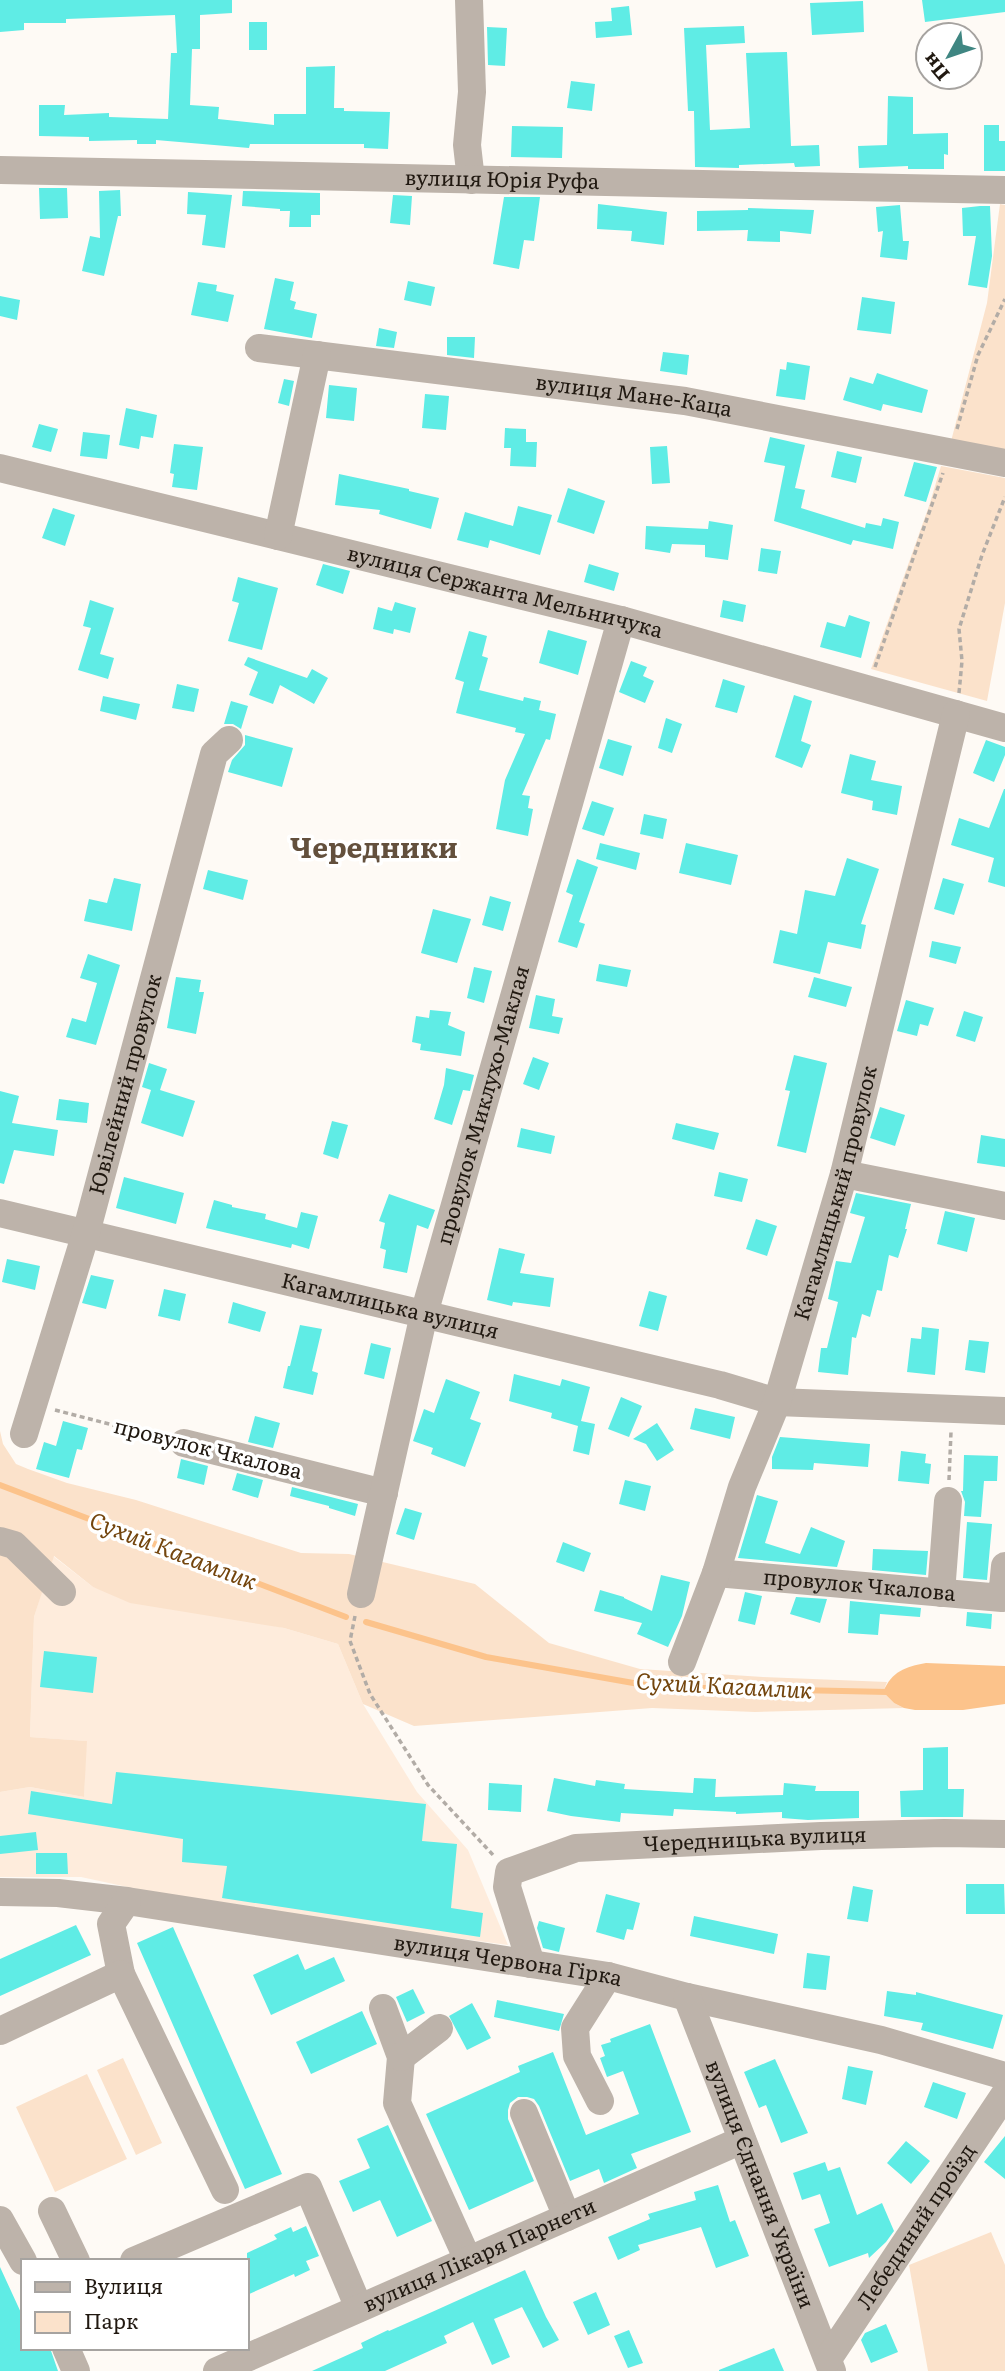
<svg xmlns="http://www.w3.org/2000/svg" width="1005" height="2371" font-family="Literata,serif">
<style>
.built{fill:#feecdc}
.green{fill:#fbe2cb}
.water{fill:#fcc38b}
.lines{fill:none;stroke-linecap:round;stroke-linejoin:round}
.stream{stroke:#fcc38b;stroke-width:6}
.building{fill:#5fece5}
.path{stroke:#b2aca6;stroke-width:3.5;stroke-dasharray:5 3.5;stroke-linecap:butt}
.minor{stroke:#bdb3aa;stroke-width:28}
.labels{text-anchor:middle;stroke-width:7;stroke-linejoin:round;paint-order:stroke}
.street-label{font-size:21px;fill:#211911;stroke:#fff}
.water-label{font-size:23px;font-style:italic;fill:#73450d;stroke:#fff}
.district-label{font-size:28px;font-weight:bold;fill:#63503d;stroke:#fff}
</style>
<rect width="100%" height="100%" fill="#fefaf5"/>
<!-- built -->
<path class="built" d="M53 1556 93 1587 284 1628 338 1644 363 1704 417 1792 468 1850 508 1945 211 1905 81 1877H0V1792L30 1787 84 1797 86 1741 30 1737 34 1617Z"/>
<!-- green -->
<path class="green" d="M1000 204 1005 205V458L949 449 987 303Z
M941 466 1005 478V603L987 701 871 669 929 506Z
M0 1431 3 1444 16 1464 28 1469 67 1483 136 1500 301 1553 349 1554 475 1584 549 1643 640 1669 763 1677 887 1682 883 1692 894 1703 904 1708 755 1712 652 1708 414 1726 363 1704 338 1644 284 1628 130 1603 93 1587 54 1556 34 1617 30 1737 87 1741 84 1797 30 1787 0 1792Z
M123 2058 162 2143 136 2155 97 2070Z
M87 2074 127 2159 55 2192 16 2107Z
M991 2232 1005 2265V2371H928L909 2265Z"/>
<!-- water -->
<path class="water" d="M926 1663 1005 1666V1704L963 1710H915L904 1708 894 1703 883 1692C892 1671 905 1667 926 1663Z"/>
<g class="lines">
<!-- stream -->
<path class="stream" d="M0 1485 346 1617
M366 1622 486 1657 656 1687 888 1692"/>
</g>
<!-- building -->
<path class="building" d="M0 0H232V13L200 15V49H192L190 105 219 107 218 119 274 125V114H306V67L335 66 334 108H344V111L390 112 388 149 364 148V144H250L249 148 156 140V144H137V140L89 141V137L39 136V105H65L64 115 109 113V117L168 119 171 53H177L175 15 66 19V23H24V30L0 32Z
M922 0H1005V12L925 22Z
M863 1 864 32 812 35 810 3Z
M629 6 632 35 596 38 595 22 612 21 611 8Z
M249 22H267V50H249Z
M744 26 745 43 706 45 710 130 750 128 746 53 787 52 791 146 819 145 820 166 795 167 794 163 739 165V168L695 167 694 111H688L684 28Z
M487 27 507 28 505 66 488 65Z
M571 81 595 84 592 111 567 108Z
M888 96 913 97V134L948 133V155L944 154V169H908V166L859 168 858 146 887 145Z
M984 125H999V141H1005V171H984Z
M512 126 563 127 562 158 511 157Z
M39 188H67L68 218 40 219Z
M120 190 121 216H118L104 276 82 271 90 236 100 238 99 191Z
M243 191 320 193V215H311V227H289L290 211H280V209L242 206Z
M188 192 232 195 225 248 202 245 206 215 187 214Z
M393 195 412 196 410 225 390 223Z
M504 197H540L534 241 524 240 519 269 493 264Z
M598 204 667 212 664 245 631 241 632 231 597 229Z
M900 205 903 241H909L907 260 880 257 883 231 878 232 876 207Z
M980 206H990L992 256 987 288 968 285 976 236H963L962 208Z
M748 208 814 210 811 234 780 231V242L747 241 748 230 697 231V211L748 210Z
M275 278 294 282 290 300 296 302 294 309 317 314 312 338 264 329Z
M408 281 435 287 431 306 404 300Z
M198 282 217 285 216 291 234 295 228 322 191 315Z
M0 296 20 300 17 320 0 316Z
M862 297 895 302 891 334 857 330Z
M379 328 397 332 394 348 376 346Z
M447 337H475L474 358 447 355Z
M663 352 689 355 687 375 660 371Z
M787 362 810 366 805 400 776 396 780 369 786 370Z
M877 373 928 390 922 413 883 404 881 411 843 400 850 377 873 384Z
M284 379 294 381 289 406 278 403Z
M329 385 357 388 354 421 326 418Z
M425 394 449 396 446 430 422 428Z
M126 408 157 415 153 438 141 436 139 449 119 445Z
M39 424 58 429 51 452 32 447Z
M505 428 526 429V442H537L536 467 510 466 511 448H504Z
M83 432 110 435 107 459 80 456Z
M770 437 805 445 795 488 805 490 801 508 865 528 866 523 881 526 883 518 899 522 893 549 853 540 851 545 774 521 785 466 764 462Z
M174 444 203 447 197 490 172 487 174 474 170 473Z
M667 446 670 483 652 484 650 447Z
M837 451 862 457 856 483 831 477Z
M914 462 937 467 926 502 904 496Z
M339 474 409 489V491L439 498 431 529 379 514 380 510 335 505Z
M568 488 605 501 594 534 557 522Z
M518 506 552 515 540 555 490 540 488 548 457 540 465 512 513 526Z
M53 508 75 515 65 546 42 538Z
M709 521 733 525 728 560 705 557V545L672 544 670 553 645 549 646 526 708 529Z
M761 548 781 551 777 574 758 571Z
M323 564 350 571 343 594 316 585Z
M589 564 619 573 614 591 584 582Z
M238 577 278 588 262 650 228 641 239 603 232 601Z
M90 600 114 608 100 654 114 658 108 679 78 670 91 628 83 626Z
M723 600 746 605 743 622 720 617Z
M395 602 416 608 410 633 394 629 393 634 373 629 378 607 392 611Z
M849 615 870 622 861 658 820 647 827 622 845 627Z
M548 630 587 641 578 675 539 663Z
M469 631 487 636 482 656 488 658 479 690 523 701 524 697 541 701 539 710 556 714 550 740 546 739 522 795 530 796 528 808 533 809 528 836 496 829 505 780 525 734 515 732 516 728 456 713 464 682 455 679Z
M248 657 307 678 312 669 328 678 314 704 280 685 273 704 249 695 258 672 244 665Z
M631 661 647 667 643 676 654 681 645 703 619 692Z
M723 679 745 686 737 713 715 707Z
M177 684 199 689 194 712 172 708Z
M794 695 812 701 801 741 811 745 802 768 775 757Z
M103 696 140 704 136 720 100 711Z
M231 701 248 706 241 729 233 724H224Z
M666 718 682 724 672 753 658 748Z
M245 735 293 748 282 787 228 772 232 760 245 745Z
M608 739 632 746 623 776 599 768Z
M986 740 1005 747V755L994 782 973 773Z
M850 754 876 761 871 780 902 786 897 815 872 810 873 801 841 793Z
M1004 789H1005V887L988 882 994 858 951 845 959 818 989 828Z
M592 801 614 808 604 836 582 829Z
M644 814 667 819 663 839 640 834Z
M600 843 640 853 636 870 596 859Z
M686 843 738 855 731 885 679 873Z
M847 858 879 869 861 924 866 925 861 949 828 942 820 974 773 963 780 930 797 934 805 890 835 896Z
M577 859 598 867 579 922 585 924 577 948 558 942 573 895 566 892Z
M208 870 248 880 243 900 203 889Z
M114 878 141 884 132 931 84 921 89 899 107 903Z
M943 878 964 884 954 915 934 909Z
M490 896 511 902 503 931 482 925Z
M433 909 471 919 457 963 421 953Z
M932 941 961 947 956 964 929 957Z
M88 954 120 965 96 1045 66 1037 72 1018 86 1022 97 983 80 978Z
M599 964 631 970 627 987 596 981Z
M474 967 492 971 484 1003 467 998Z
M176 977 201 980 199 992H204L196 1034 167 1028Z
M814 977 852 987 846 1007 808 997Z
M536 995 555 999 552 1016 563 1018 559 1034 529 1028Z
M906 1000 934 1008 928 1026 920 1024 917 1036 897 1031Z
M430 1010 451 1012 448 1025 465 1032 461 1056 420 1050 421 1044 412 1042 416 1016 429 1018Z
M964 1011 983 1017 975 1042 956 1036Z
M794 1055 827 1063 806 1153 777 1146 790 1091 785 1090Z
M533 1057 549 1063 539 1090 523 1084Z
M149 1063 167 1069 160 1090 195 1101 183 1137 141 1123 151 1090 142 1087Z
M446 1068 474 1075 470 1091 463 1090 452 1125 434 1119 444 1085Z
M0 1091 19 1096 12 1123 58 1130 54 1156 14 1150 4 1184 0 1183Z
M59 1099 89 1103 87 1123 56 1120Z
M880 1107 905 1115 895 1146 870 1138Z
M332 1121 348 1125 338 1159 323 1154Z
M676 1123 719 1133 714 1150 672 1139Z
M521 1128 555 1136 551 1154 517 1147Z
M981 1135 1005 1139V1167L977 1163Z
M719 1172 748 1179 742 1202 714 1196Z
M124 1177 184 1193 176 1224 116 1208Z
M856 1193 911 1204 905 1229H907L898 1258 889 1255 882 1291 877 1290 870 1317 862 1314 856 1338 852 1337 848 1375 818 1372 821 1348H827L838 1302 828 1299 836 1261 851 1263 865 1217 850 1213Z
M389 1194 435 1210 428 1229 417 1225 407 1273 383 1268 386 1250 380 1248 385 1223 379 1221Z
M214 1200 232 1205V1207L266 1214 265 1219 297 1228 301 1212 318 1216 309 1249 292 1244 291 1248 206 1228Z
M945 1211 975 1218 967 1252 937 1244Z
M756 1219 777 1226 767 1256 746 1249Z
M499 1248 525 1254 520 1273 554 1278 550 1307 513 1302 512 1306 487 1300Z
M7 1259 40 1266 35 1290 2 1282Z
M91 1275 114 1280 106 1309 82 1303Z
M164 1289 186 1294 180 1321 158 1316Z
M649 1291 667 1296 658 1331 639 1326Z
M233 1302 266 1312 260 1332 228 1323Z
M300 1325 322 1329 312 1371 318 1373 313 1395 283 1388 288 1366H290Z
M922 1327 939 1329 935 1375 907 1372 911 1338 921 1339Z
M969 1340 989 1342 985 1373 965 1370Z
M371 1343 391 1348 384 1379 364 1374Z
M514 1374 560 1386 562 1379 590 1387 581 1421 595 1424 589 1455 573 1451 578 1426 551 1418 552 1413 509 1401Z
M446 1379 480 1392 470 1419 481 1423 465 1467 431 1454 433 1448 413 1441 424 1409 434 1413Z
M621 1397 642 1406 629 1437 608 1429Z
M695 1408 735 1417 730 1439 690 1429Z
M255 1416 280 1423 273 1448 248 1442Z
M63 1421 88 1428 82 1450 77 1449 69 1478 36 1469 44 1442 56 1446Z
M657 1423 674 1450 657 1461 646 1444 633 1439Z
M780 1437 870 1444 868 1467 814 1463 813 1470 772 1469V1457Z
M901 1451 926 1454 925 1463 931 1464 929 1484 898 1481Z
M964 1455 998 1456 997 1481H984L981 1517 964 1516 965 1502 961 1491H963Z
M181 1459 208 1466 204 1485 177 1478Z
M237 1473 263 1480 258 1498 232 1490Z
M625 1480 651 1486 645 1511 619 1504Z
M292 1487 358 1504 355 1516 329 1508V1506L290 1496Z
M757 1495 778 1501 765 1543 800 1554 811 1527 845 1541 837 1567 738 1558Z
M405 1508 422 1513 414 1540 396 1534Z
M967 1522 992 1524 987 1580 963 1578Z
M563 1542 591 1553 584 1572 556 1562Z
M873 1549 928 1551 926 1575 872 1570Z
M661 1575 690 1582 682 1616 668 1647 637 1634 642 1623 594 1611 600 1590 624 1597V1598L652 1611Z
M745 1592 762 1596 755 1625 738 1621Z
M796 1597 827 1599 820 1623 790 1614Z
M850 1601 921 1608 920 1617 880 1614 878 1635 848 1633Z
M967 1612 992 1614 991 1629 966 1626Z
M44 1651 97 1657 93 1693 40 1687Z
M948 1747V1789H964L963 1817H901L900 1791 923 1790V1748Z
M116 1772 426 1804 422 1841 457 1844 451 1908 483 1913 480 1937 222 1898 227 1866 182 1862 183 1839 28 1814 31 1791 112 1804Z
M554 1778 595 1786 596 1780 625 1784 624 1789 693 1793 694 1778 716 1779 715 1797 783 1795 784 1783 816 1786 815 1791H859V1818L808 1820 782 1818V1812L736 1814V1812L674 1809 673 1816 621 1813 620 1822 571 1816 547 1811Z
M489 1783 522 1785 521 1812 488 1810Z
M36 1832 38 1850 0 1854V1836Z
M36 1853H67L68 1874H36Z
M966 1884H1004L1005 1914H966Z
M853 1886 873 1890 868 1922 847 1919Z
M606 1894 640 1903 633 1930 627 1929 624 1940 596 1932Z
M694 1916 778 1934 774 1954 690 1936Z
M539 1921 565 1928 559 1952 543 1948 537 1928Z
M76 1925 91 1955 0 1996V1959Z
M173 1927 282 2174 245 2189 137 1943Z
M807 1953 830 1956 826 1990 803 1988Z
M298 1954 305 1970 334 1957 345 1981 271 2015 253 1975Z
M413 1989 425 2013 407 2022 396 1997Z
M887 1991 916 1995V1992L1003 2015 993 2049 921 2030 923 2023 884 2016Z
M497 2000 564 2014 559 2031 494 2017Z
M472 2003 491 2038 467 2050 449 2016Z
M362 2011 377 2044 311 2074 296 2042Z
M650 2024 691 2132 631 2154 637 2168 604 2183 599 2169 570 2181 539 2106 534 2099 527 2097H518L510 2103 508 2110V2119L534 2181 469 2210 426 2114 520 2072 518 2066 553 2052 586 2135 639 2114 623 2071 607 2077 600 2058 605 2056 601 2045 611 2042 610 2039Z
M775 2059 808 2133 781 2143 766 2105 759 2108 744 2072Z
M848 2066 873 2071 866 2105 842 2099Z
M933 2082 966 2093 957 2119 924 2107Z
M388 2125 432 2221 397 2237 380 2200 353 2212 339 2181 370 2168 357 2139Z
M1005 2136V2179L984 2162Z
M906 2141 930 2161 911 2184 887 2163Z
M825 2162 828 2171 840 2167 857 2215 882 2203 894 2231 886 2242 869 2258 868 2253 829 2267 814 2229 830 2223 820 2194 802 2200 793 2173Z
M718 2185 730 2222 735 2220 749 2256 716 2268 701 2227 638 2245 640 2250 618 2260 608 2237 650 2219 648 2214 696 2200 694 2192Z
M306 2226 319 2256 306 2261 310 2270 295 2277 294 2274 247 2295V2253L277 2239 274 2235 291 2227 293 2232Z
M0 2267 23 2317V2348H50L58 2371H0Z
M525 2270 546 2317 559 2340 543 2348 522 2307 494 2319 510 2357 492 2365 473 2322 444 2336 447 2343 385 2371H312L363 2348 361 2343 388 2330 389 2331 432 2312Z
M596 2292 610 2325 588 2335 573 2302Z
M886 2324 898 2352 871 2363 861 2340 865 2333Z
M629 2330 643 2363 628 2368 614 2336Z
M774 2348 784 2371H719V2370Z"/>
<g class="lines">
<!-- path -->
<path class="path" d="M957 429 978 355 1005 299
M875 667 943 473
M959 693 962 661 959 629 982 555 1005 497
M55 1410 163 1438
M949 1480 951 1432
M355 1616 350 1641 370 1694 428 1785 494 1856"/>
<!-- minor -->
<g class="minor">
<path d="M469 0 472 92 467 145 471 180"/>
<path id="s1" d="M0 170 1005 190"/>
<path id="s2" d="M259 348 685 401 1005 463"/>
<path id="s3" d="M0 468 621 620 1005 728"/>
<path d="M278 536 317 355"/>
<path d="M844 1174 1005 1206"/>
<path id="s4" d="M0 1213 720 1385 777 1402 1005 1411"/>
<path id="s5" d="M24 1434 86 1233 214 754 229 740"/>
<path d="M184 1443 384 1493"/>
<path d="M0 1541 14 1545 62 1592"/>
<path id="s6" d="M716 1573 1002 1598 1005 1566"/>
<path d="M941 1593 948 1501"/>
<path id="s7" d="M361 1594 424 1314 621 620"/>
<path id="s8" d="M682 1662 716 1573 742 1487 777 1402 844 1174 956 714"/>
<path id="s9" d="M0 1892 58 1893 127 1901 608 1976 687 1997 881 2040 1005 2076"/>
<path id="s10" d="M531 1964 507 1887 509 1872 576 1848 821 1836 944 1833 1005 1834"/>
<path d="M121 1974 111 1924 127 1901"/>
<path id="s11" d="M687 1997 832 2371"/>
<path d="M383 2008 401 2057 397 2103 468 2260"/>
<path d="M0 2031 121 1974 225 2190"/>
<path d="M401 2057 439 2028"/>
<path d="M600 2101 577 2056 575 2028 608 1976"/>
<path d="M524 2113 567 2217"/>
<path d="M52 2211 76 2261"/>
<path d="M0 2220 23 2261"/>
<path d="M134 2261 308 2187 359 2308"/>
<path d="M66 2348 76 2371"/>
<path id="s12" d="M828 2359 1005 2094"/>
<path id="s13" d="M217 2371 742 2140"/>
</g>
</g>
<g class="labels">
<!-- street labels -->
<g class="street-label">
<text dy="7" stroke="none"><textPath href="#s1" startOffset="502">вулиця Юрія Руфа</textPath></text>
<text dy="7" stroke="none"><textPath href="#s2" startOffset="378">вулиця Мане-Каца</textPath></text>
<text dy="7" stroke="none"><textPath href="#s3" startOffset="520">вулиця Сержанта Мельничука</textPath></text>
<text dy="7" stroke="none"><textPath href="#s5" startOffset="364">Ювілейний провулок</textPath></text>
<text dy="7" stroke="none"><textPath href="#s7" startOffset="504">провулок Миклухо-Маклая</textPath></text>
<text dy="7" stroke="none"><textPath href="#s8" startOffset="494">Кагамлицький провулок</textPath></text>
<text dy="7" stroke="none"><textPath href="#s4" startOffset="401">Кагамлицька вулиця</textPath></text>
<text transform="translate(208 1449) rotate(14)" y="7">провулок Чкалова</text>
<text dy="7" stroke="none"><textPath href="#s6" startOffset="144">провулок Чкалова</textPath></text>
<text dy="7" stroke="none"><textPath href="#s10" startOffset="346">Чередницька вулиця</textPath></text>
<text dy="7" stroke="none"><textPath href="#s9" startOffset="513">вулиця Червона Гірка</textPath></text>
<text dy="7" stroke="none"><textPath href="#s11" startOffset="201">вулиця Єднання України</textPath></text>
<text dy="7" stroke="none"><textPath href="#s12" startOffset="159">Лебединий проїзд</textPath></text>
<text dy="7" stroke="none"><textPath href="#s13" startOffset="287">вулиця Лікаря Парнети</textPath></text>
</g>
<!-- water labels -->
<g class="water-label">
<text transform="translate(173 1551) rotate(21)" y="8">Сухий Кагамлик</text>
<text transform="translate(724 1686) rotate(3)" y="8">Сухий Кагамлик</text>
</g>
<!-- district labels -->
<g class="district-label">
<text x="374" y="858">Чередники</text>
</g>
</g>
<!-- legend -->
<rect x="21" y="2259" width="228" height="91" fill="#ffffff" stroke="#a6a3a0" stroke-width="2"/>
<rect x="35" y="2282" width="35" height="10" fill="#bdb3aa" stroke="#a6a3a0" stroke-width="2"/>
<text x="84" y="2294" font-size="21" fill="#211911">Вулиця</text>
<rect x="35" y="2312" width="35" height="21" fill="#fbe2cb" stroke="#a6a3a0" stroke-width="2"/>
<text x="84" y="2329" font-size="21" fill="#211911">Парк</text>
<!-- north arrow -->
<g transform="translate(949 56) rotate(230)"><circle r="33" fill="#ffffff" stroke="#a6a3a0" stroke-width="2"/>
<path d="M0-5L12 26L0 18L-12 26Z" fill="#3f8682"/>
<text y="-10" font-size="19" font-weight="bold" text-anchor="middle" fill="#211911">Пн</text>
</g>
</svg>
